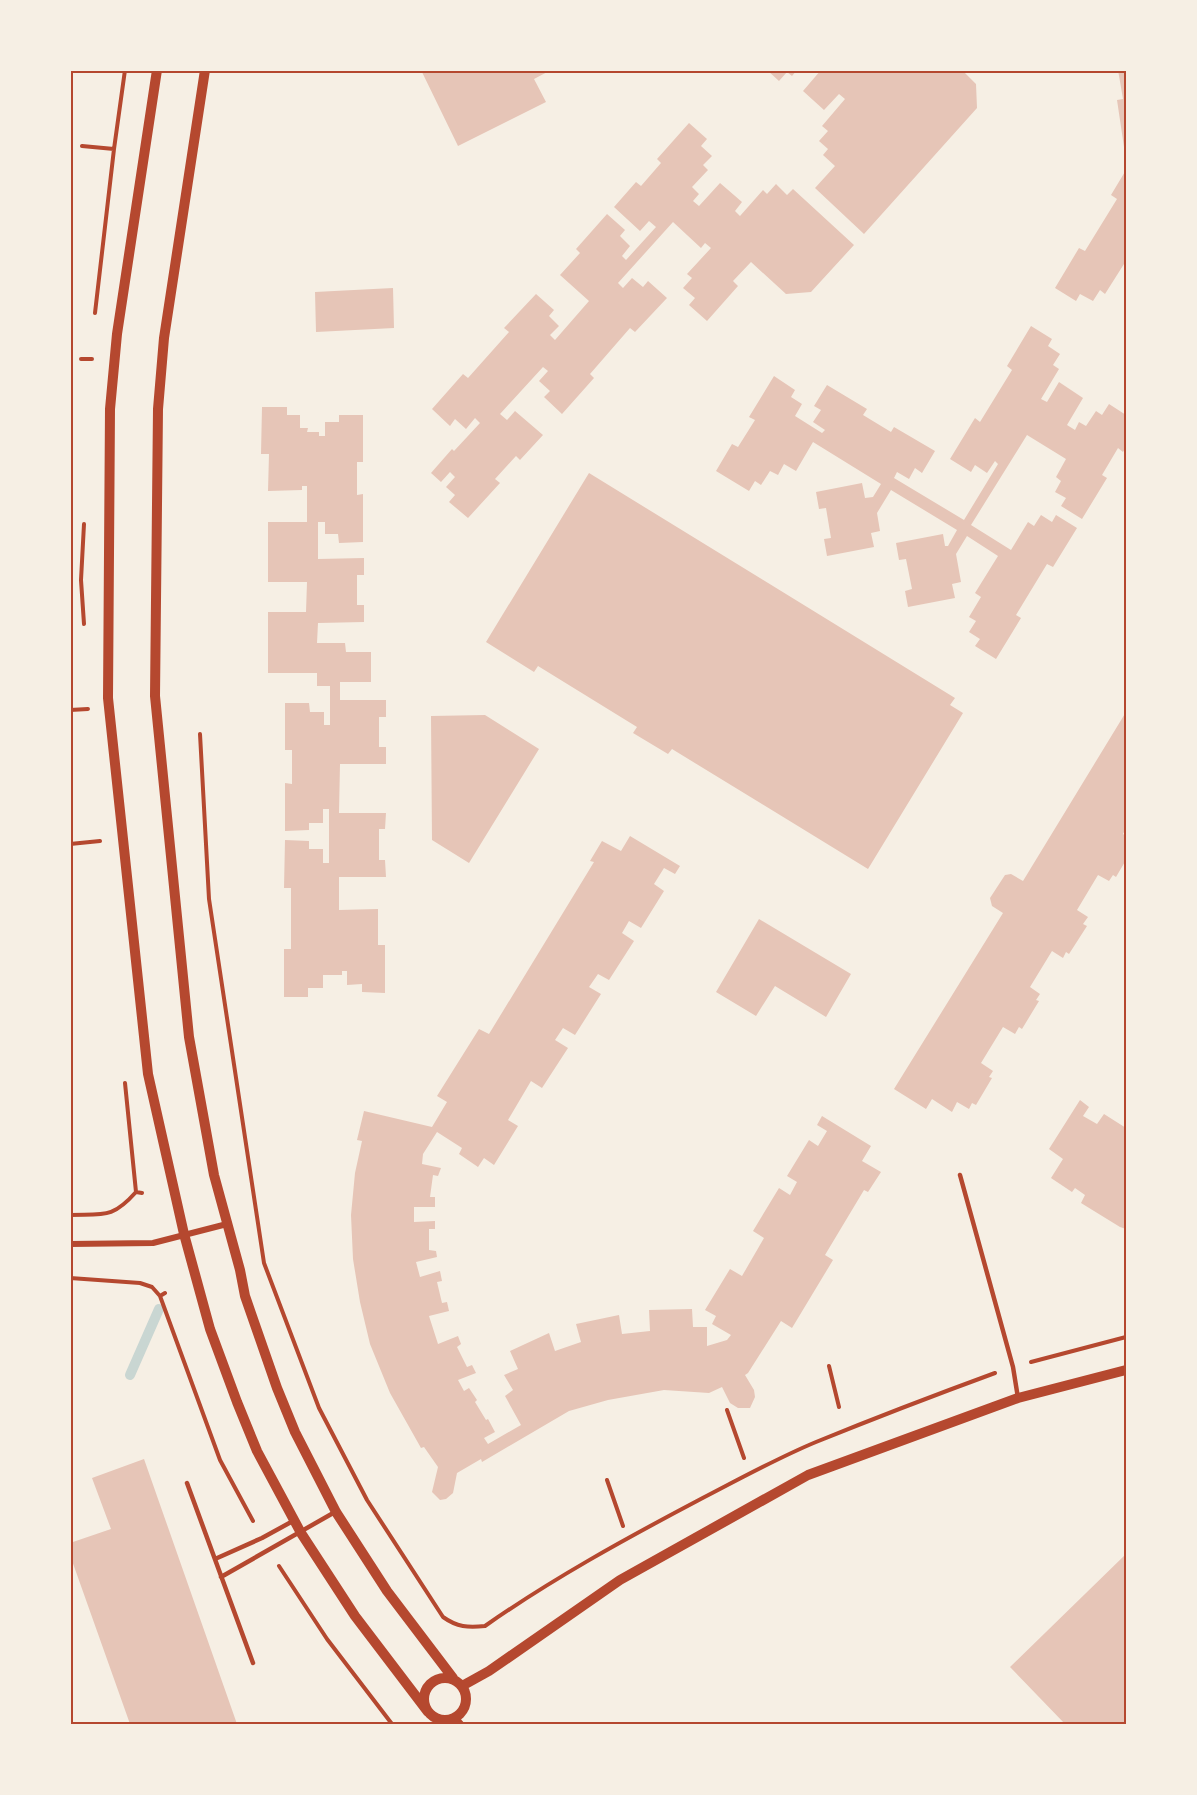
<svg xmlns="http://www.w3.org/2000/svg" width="1197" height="1795" font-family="Commissioner,sans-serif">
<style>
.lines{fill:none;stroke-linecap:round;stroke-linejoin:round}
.stream{stroke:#c9d6d2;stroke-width:10}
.building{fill:#e6c5b7}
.path{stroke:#b5482f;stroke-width:4}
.service{stroke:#b5482f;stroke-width:4.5}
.minor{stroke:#b5482f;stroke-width:6}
.tertiary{stroke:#b5482f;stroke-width:10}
.neatline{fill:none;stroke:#b5482f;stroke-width:2}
</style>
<rect width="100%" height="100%" fill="#f6efe4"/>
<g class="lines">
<!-- stream -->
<path class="stream" d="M130 1375 159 1309"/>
</g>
<!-- building -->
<path class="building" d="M421 70H551L534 79 546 102 458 146Z
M767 70H797L792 76 787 72 779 81Z
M821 70H962L976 84 977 108 864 234 815 188 835 166 823 155 828 149 819 141 828 131 822 126 845 99 839 94 824 110 803 91Z
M1118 70H1126V146L1124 147 1117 100 1123 99Z
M689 123 707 139 701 146 712 156 703 165 708 170 692 187 699 194 693 201 699 206 720 183 742 202 735 211 740 216 763 190 767 194 776 184 787 195 793 189 854 245 811 292 786 294 751 262 733 281 738 286 707 321 689 305 695 298 683 288 692 278 687 274 711 248 705 243 701 248 673 222 618 283 623 288 632 278 643 287 648 281 667 298 635 332 630 328 590 374 594 378 562 414 544 397 550 391 539 381 548 371 543 367 500 414 507 420 515 411 543 435 520 460 516 456 495 479 500 483 468 518 449 502 455 495 446 487 455 477 450 472 441 482 431 473 452 449 454 451 480 423 475 418 466 429 455 419 450 426 432 409 463 374 468 378 509 332 504 328 536 294 554 310 549 316 559 326 550 335 555 340 589 301 560 275 580 253 576 249 607 214 625 230 620 236 630 246 622 256 626 260 656 227 649 221 640 231 614 207 636 182 641 186 661 163 657 159Z
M1126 170V266L1124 264 1105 294 1100 290 1093 301 1080 294 1076 301 1055 288 1079 248 1085 251 1117 199 1111 195Z
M393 288 394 328 316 332 315 292Z
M1031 326 1052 339 1048 346 1060 354 1053 365 1059 369 1041 399 1047 402 1059 382 1083 398 1067 425 1075 430 1079 422 1086 426 1096 411 1102 415 1109 404 1126 415V447L1123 452 1118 448 1102 475 1107 478 1082 519 1061 506 1066 498 1055 492 1061 481 1056 477 1066 459 1027 435 971 525 1011 550 1028 522 1034 526 1041 515 1052 522 1056 515 1077 528 1053 567 1047 564 1016 615 1021 618 996 659 975 646 980 639 969 632 976 621 969 617 981 597 975 593 998 556 967 536 956 554 961 582 952 584 955 598 908 607 905 591 912 589 906 559 899 560 896 543 943 534 945 546H948L957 530 891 490 877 513 880 531 871 533 874 547 827 556 824 539 831 538 826 508 819 509 816 492 862 483 865 498 873 497 881 484 813 442 796 471 784 464 778 475 770 471 761 485 755 481 749 491 716 471 732 444 738 447 755 420 749 417 774 376 795 390 791 397 802 404 795 416 822 433 825 430 813 422 821 410 814 406 827 385 867 409 863 415 891 432 894 427 935 451 922 473 915 468 909 479 897 472 894 478 964 520 998 464 995 461 987 473 975 465 971 472 950 459 975 418 980 422 1012 370 1007 366Z
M262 407H287V415H300V428H308L307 432H319V436H325V422H339V415H363V462H357V495L363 494V542L339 543 338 534H325V522H318V559L364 558V575H357V605H364V622L318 623 317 643H345L346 652H371V682H340V700H386V717H379V747H386V764H340L339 813H386L385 829H379V860H385L386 877H339V910L378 909V945H385V993L362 992V984L347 985V971H342V975H323V988H308V997H284V949H291V888H284L285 840 309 841V849H323V863H329V809H323V823H309V830L285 831V783L292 784V750H285V703H309L310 712H324V725H330V686H317V673H268V612H306L307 582H268V522H307V486H302V490L268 491 269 454H261Z
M589 473 955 698 950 705 963 713 868 869 672 749 668 754 633 733 637 727 538 666 534 672 486 642Z
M1126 712V828L1123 834 1126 836V860L1116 877 1113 875 1109 881 1098 875 1077 910 1088 917 1083 924 1087 926 1069 954 1066 952 1063 958 1052 951 1030 987 1040 994 1036 1000 1039 1001 1022 1029 1019 1027 1015 1034 1003 1027 981 1063 993 1071 989 1077 992 1078 976 1105 972 1103 969 1109 957 1102 952 1112 932 1099 926 1109 894 1089 1003 913 992 906 990 898 1005 875 1011 874 1023 881Z
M485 715 539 749 469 863 432 840 431 716Z
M630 836 680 866 675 874 664 868 654 884 664 891 641 928 629 921 622 933 634 941 609 980 598 974 589 987 601 994 575 1035 563 1028 555 1040 568 1048 542 1088 531 1081 508 1120 518 1126 494 1165 484 1158 478 1167 459 1154 462 1148 437 1132 423 1154 422 1164 441 1168 438 1176 433 1175 430 1197H435V1207H414V1222L435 1221V1229H429V1250L436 1251 437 1257 416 1262 420 1277 440 1271 442 1281 437 1282 442 1303 447 1302 449 1311 429 1316 438 1344 458 1336 461 1344 457 1347 467 1367 472 1365 476 1373 458 1380 464 1391 469 1388 477 1400 475 1402 486 1420 488 1419 495 1432 484 1438 488 1444 521 1425 505 1396 513 1390 504 1375 518 1369 510 1351 549 1333 555 1351 581 1342 576 1324 619 1315 622 1334 650 1331 649 1310 692 1309 693 1327H707V1346L727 1340 731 1335 712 1324 716 1316 705 1310 730 1269 742 1276 764 1238 753 1231 779 1188 790 1195 797 1182 787 1176 809 1140 818 1146 827 1131 817 1125 822 1116 871 1146 862 1161 881 1172 868 1192 864 1190 825 1255 833 1260 792 1328 781 1321 748 1373 745 1375 754 1390 755 1397 750 1408H738L730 1403 722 1387 709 1393 664 1390 608 1400 569 1411 482 1462 481 1459 457 1473 453 1493 446 1499 440 1500 432 1492 438 1467 424 1447 421 1448 390 1393 370 1344 360 1302 353 1259 351 1215 355 1173 362 1141 357 1140 364 1111 432 1127 447 1102 437 1096 479 1029 489 1034 594 862 590 861 602 841 621 851Z
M759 919 851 974 826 1017 775 986 756 1016 716 992Z
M1080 1100 1089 1107 1083 1116 1097 1124 1104 1114 1126 1128V1229L1120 1227 1081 1203 1085 1195 1075 1188 1072 1192 1051 1178 1063 1159 1049 1149Z
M144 1459 237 1724H130L70 1555V1543L111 1529 92 1478Z
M1126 1554V1724H1065L1010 1667Z"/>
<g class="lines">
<!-- path -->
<path class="path" d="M82 146 114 149
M95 313 114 149 125 70
M81 359H92
M84 624 81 580 84 524
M70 710 88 709
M200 734 209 899 264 1263 319 1408 367 1500 443 1617C457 1627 468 1628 485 1626 552 1579 625 1539 697 1501 736 1481 775 1459 816 1442 875 1418 935 1395 995 1373
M70 844 100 841
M125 1083 136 1192 142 1193
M70 1215C104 1214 112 1219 136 1192
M70 1278 140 1283 152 1287 160 1296
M165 1293 160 1296 220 1460 253 1521
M1031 1362 1126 1337
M829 1366 839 1407
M727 1410 744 1458
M607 1480 623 1526
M279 1566 327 1639 392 1724"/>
<!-- service -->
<path class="service" d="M960 1175 1013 1367 1018 1398
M187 1483 253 1663
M215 1559 262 1538 293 1521
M221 1577 335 1512
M456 1717 462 1724"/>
<!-- minor -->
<path class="minor" d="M70 1244 153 1243 227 1224"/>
<!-- tertiary -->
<path class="tertiary" d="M157 70 117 334 110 409 108 698 148 1074 184 1234 210 1329 237 1402 257 1451 301 1533 355 1616 428 1712
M205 70 164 338 158 409 155 696 189 1037 214 1175 240 1270 245 1296 277 1388 295 1432 336 1512 387 1591 453 1678
M424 1699a21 21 0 1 1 42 0a21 21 0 1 1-42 0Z
M462 1686 489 1671 620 1580 808 1475 1018 1398 1126 1370"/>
</g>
<!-- border -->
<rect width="1197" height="1795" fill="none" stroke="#f6efe4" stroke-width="144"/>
<rect x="72" y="72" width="1053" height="1651" class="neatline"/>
</svg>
